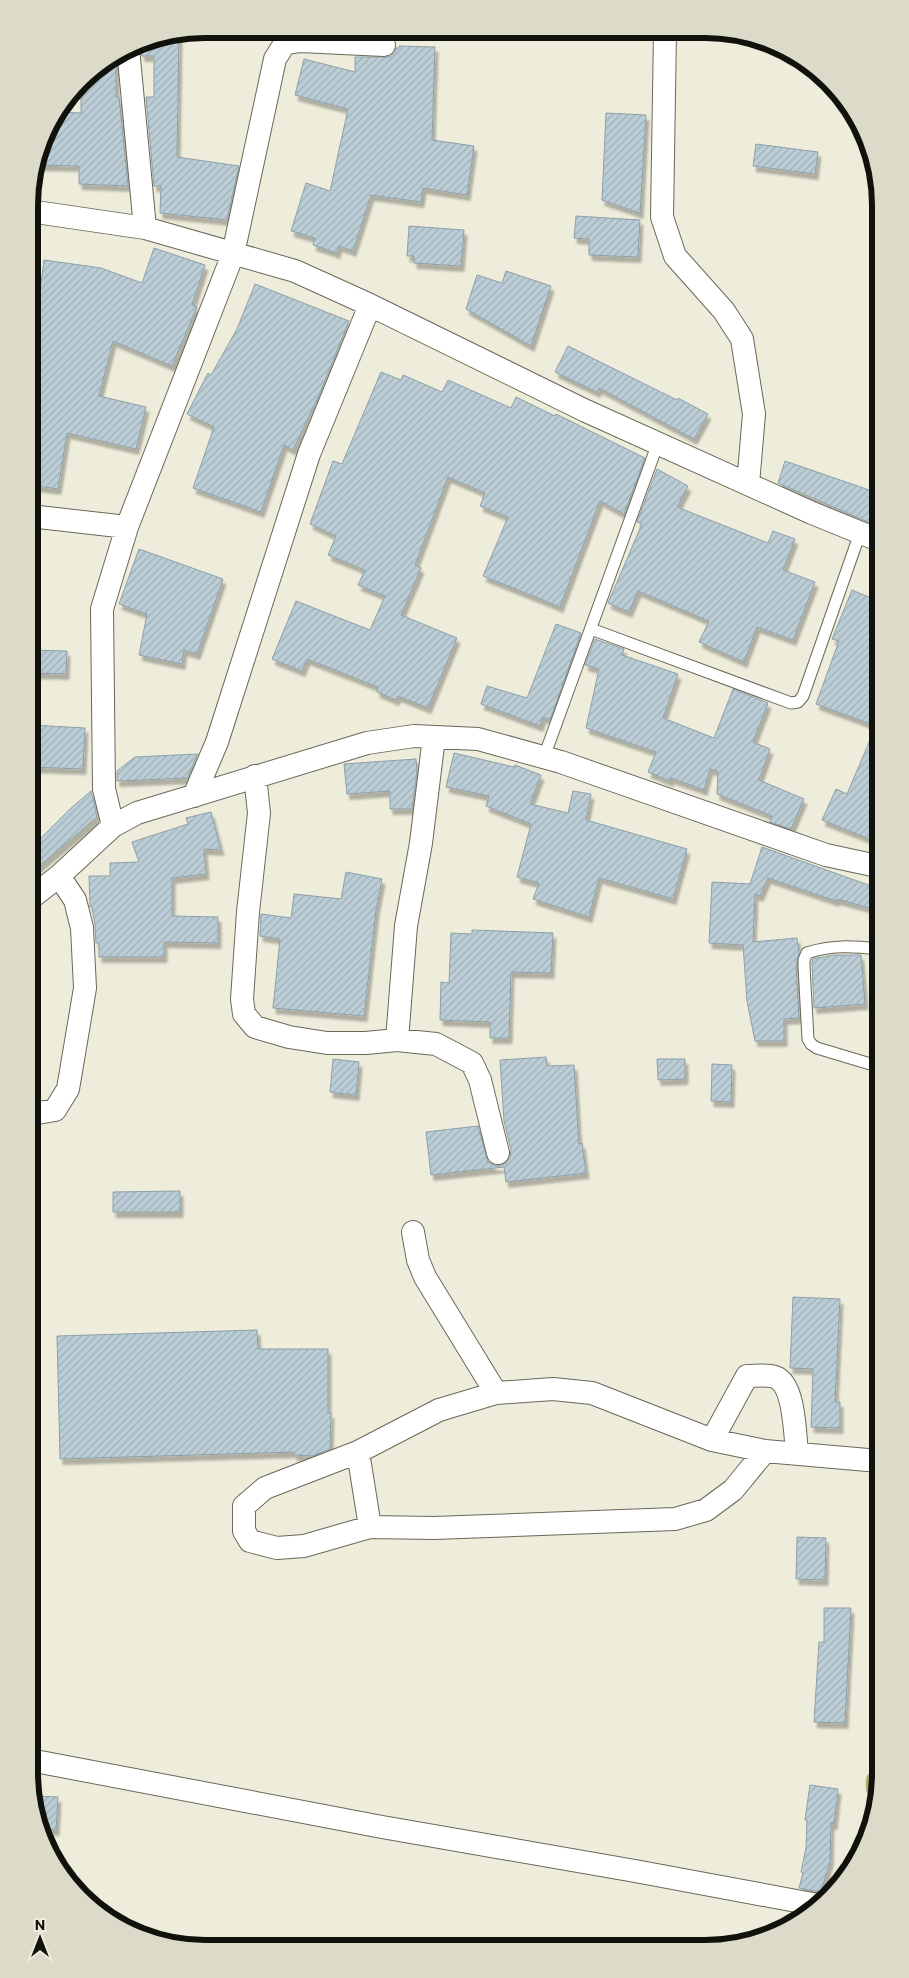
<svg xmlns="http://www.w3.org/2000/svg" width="909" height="1978" font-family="Commissioner,sans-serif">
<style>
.building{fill:url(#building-hatch);stroke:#8e9fa8;filter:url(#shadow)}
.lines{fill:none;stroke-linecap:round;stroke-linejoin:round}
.service-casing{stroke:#696859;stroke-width:13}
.minor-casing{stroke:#696859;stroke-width:24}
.trunk-casing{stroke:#d4d4d3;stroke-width:29}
.service{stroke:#fff;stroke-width:11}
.minor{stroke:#fff;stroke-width:22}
.trunk{stroke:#b2ac5e;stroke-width:28}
.rim{fill:none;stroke:#12120c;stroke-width:6}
</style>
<defs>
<pattern id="building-hatch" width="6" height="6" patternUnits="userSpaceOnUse" patternTransform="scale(1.25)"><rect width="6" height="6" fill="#bbcdd6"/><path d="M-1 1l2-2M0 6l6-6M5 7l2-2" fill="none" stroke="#a0afb6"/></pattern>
<filter id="shadow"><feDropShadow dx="3" dy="5.5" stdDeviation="1" flood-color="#0004"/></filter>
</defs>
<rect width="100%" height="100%" fill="#eeeddb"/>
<!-- building -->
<path class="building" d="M179 34 177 157 239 166 227 220 160 213 161 186H154L146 97H154V56H142L139 42Z
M399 46 435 47 432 140 474 146 467 195 423 188 421 202 371 195 353 251 339 246 337 253 313 245 315 238 291 231 306 183 330 191 348 109 295 95 304 59 355 72V57H390L395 52 396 48H399Z
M116 56V97H119L128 186 79 184V166L37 165 47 127 58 112 81 113V82L88 73Z
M606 113 646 115 640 213 602 200Z
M756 144 818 152 815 174 753 166Z
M576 216 640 220 638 257 589 255V239L574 238Z
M409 226 464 230 461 266 414 263V256H407Z
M154 248 205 265 192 305 197 307 172 366 113 341 99 396 146 407 136 449 67 433 58 489 30 485V321L36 322 44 260 101 268 142 283Z
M506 271 551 286 531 346 466 309 477 275 502 283Z
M255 284 349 321 320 393 293 450 284 445 261 512 193 488 214 427 187 414 208 373 211 375 237 329Z
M568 346 677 400 678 398 708 414 694 439 599 388 597 392 555 372Z
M381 372 401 380 403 375 442 392 448 380 511 408 516 397 555 416 556 414 645 458 624 514 600 501 560 607 483 576 508 517 480 506 485 493 448 477 415 565 421 568 401 615 457 638 428 708 398 696 396 700 377 692 378 687 307 659 302 671 272 659 296 601 370 630 385 596 358 585 365 570 328 555 336 536 310 524 333 461 342 464Z
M785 461 875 492V525L778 483Z
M657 469 688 486 677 507 768 543 773 531 795 539 783 570 815 582 793 640 757 627 744 662 699 642 709 621 638 591 629 612 608 603 642 524 637 522Z
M139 549 223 579 197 654 184 650 182 664 139 655 147 614 119 604Z
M852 590 876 600 877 842 822 820 836 789 847 794 876 726 816 704 839 641 832 639Z
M556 624 581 633 550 720 543 717 540 726 481 704 487 686 527 698Z
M595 639 624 649 622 655 678 674 663 718 714 738 733 689 768 703 753 742 770 749 759 780 804 799 791 829 770 822 772 816 717 794 718 771 710 769 704 790 671 778 670 781 648 772 656 752 586 728 599 669 585 665Z
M31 650 67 651 66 674 31 673Z
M31 725 85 728 83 769 31 767Z
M454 753 514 767 515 765 541 775 530 804 568 813 573 791 591 794 586 820 687 849 673 899 599 878 589 917 533 899 539 883 517 877 531 824 486 806 489 796 446 787Z
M198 754 187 778 117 781V771L135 757Z
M416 759 417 772 412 809H390V791L347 794 344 764Z
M91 791 97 817 32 872 31 848 70 809Z
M211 812 221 850 204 849 206 874 172 878V916L218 917V943L164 942V957H99V943H96L95 925 92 907H90L89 876H110V863L139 862 132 842 188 824 186 818Z
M762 847 877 888V910L837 899 836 901 768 878 760 896 755 894 753 942 797 938 799 953 796 966 799 1018 784 1019V1041H755L747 1001 743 945 709 943 712 882 750 884Z
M346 872 382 879 376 910 364 1016 273 1008 280 939 260 936 261 914 291 918 294 894 341 899Z
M472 930 553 933 551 973 511 972 509 1038H490V1022L440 1020 441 982 449 983 451 933 472 934Z
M834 955H861L865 1004 814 1008 812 962 813 959 817 958Z
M546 1057 547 1066 574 1065 579 1144 582 1143 586 1173 506 1182 504 1167 431 1175 426 1132 478 1126 488 1162 494 1165 501 1166 507 1162 510 1157 511 1150 504 1121 500 1060Z
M333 1059 359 1062 356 1095 330 1092Z
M657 1059H685V1079L658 1080Z
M712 1064 732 1065 731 1102 711 1101Z
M180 1191V1212H113V1192Z
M793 1297 840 1299 835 1402H840V1428L811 1427 813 1369 790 1368Z
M257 1330 258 1349H328V1413H331L330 1449 312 1456 294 1455V1452L60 1459 57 1336Z
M797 1537 826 1538 825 1580 796 1579Z
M824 1608H851L845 1723 814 1722 819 1642H824Z
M810 1785 838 1789 834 1824 831 1823 830 1861 821 1892 799 1888 803 1873 801 1872 806 1848 807 1820H805Z
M35 1796 58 1797 56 1830 39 1829 35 1819Z"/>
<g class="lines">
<!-- service casing -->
<g class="service-casing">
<path id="service" d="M591 629 791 703 798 702 803 696 860 533
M544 757 658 443
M877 949C853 946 830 945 807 953L804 960V966L808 1039 811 1044 817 1048 877 1066"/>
</g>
<!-- minor casing -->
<g class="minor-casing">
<path id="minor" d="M665 32 662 217 675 256 724 311 742 339 754 414 748 484
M128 48 145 228
M29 211 145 228 295 271 370 305 586 411 812 513 876 539
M30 516 127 527
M255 776 259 813 248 912 242 999 244 1014 255 1027 289 1037 327 1043H366L397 1040 436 1044 472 1063 480 1080 498 1153
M194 796 217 742 309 454 370 305
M113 826 104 789 102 609 127 527 233 254 275 59 285 43 300 41 384 45
M32 897 59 876 113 826 137 813 367 743 414 736 478 739 561 762 826 855 877 866
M397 1040 406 926 421 843 434 737
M32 1114 55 1110 68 1089 85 988 82 928 75 900 59 876
M413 1232 418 1260 425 1277 496 1393
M712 1440 747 1376C755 1376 767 1374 775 1377 795 1384 795 1435 797 1454
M765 1451 733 1490 706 1510 675 1519 434 1528 370 1527 304 1546 277 1548 250 1541 244 1531V1506L265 1488 358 1452 439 1410 496 1393 553 1389 592 1393 712 1440 765 1451 879 1461
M358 1452 370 1527
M35 1761 382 1827 635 1871 818 1905"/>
</g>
<!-- trunk casing -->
<g class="trunk-casing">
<path id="trunk" d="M880 1787V1782"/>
</g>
<!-- service -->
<use href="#service" class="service"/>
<!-- minor -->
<use href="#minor" class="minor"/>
<!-- trunk -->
<use href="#trunk" class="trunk"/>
</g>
<!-- crop -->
<path d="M0 0H909V1978H0ZM205 38H705A167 167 0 0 1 872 205V1773A167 167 0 0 1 705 1940H205A167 167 0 0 1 38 1773V205A167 167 0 0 1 205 38Z" fill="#dcdbca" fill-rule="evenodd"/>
<path class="rim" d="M205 38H705A167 167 0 0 1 872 205V1773A167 167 0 0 1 705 1940H205A167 167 0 0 1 38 1773V205A167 167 0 0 1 205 38Z"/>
<!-- north arrow -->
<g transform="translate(40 1938)" stroke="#eeeddb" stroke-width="4" paint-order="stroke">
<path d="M0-4L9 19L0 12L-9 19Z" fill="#12120c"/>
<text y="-8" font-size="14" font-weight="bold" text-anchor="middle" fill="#12120c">N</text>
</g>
</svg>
